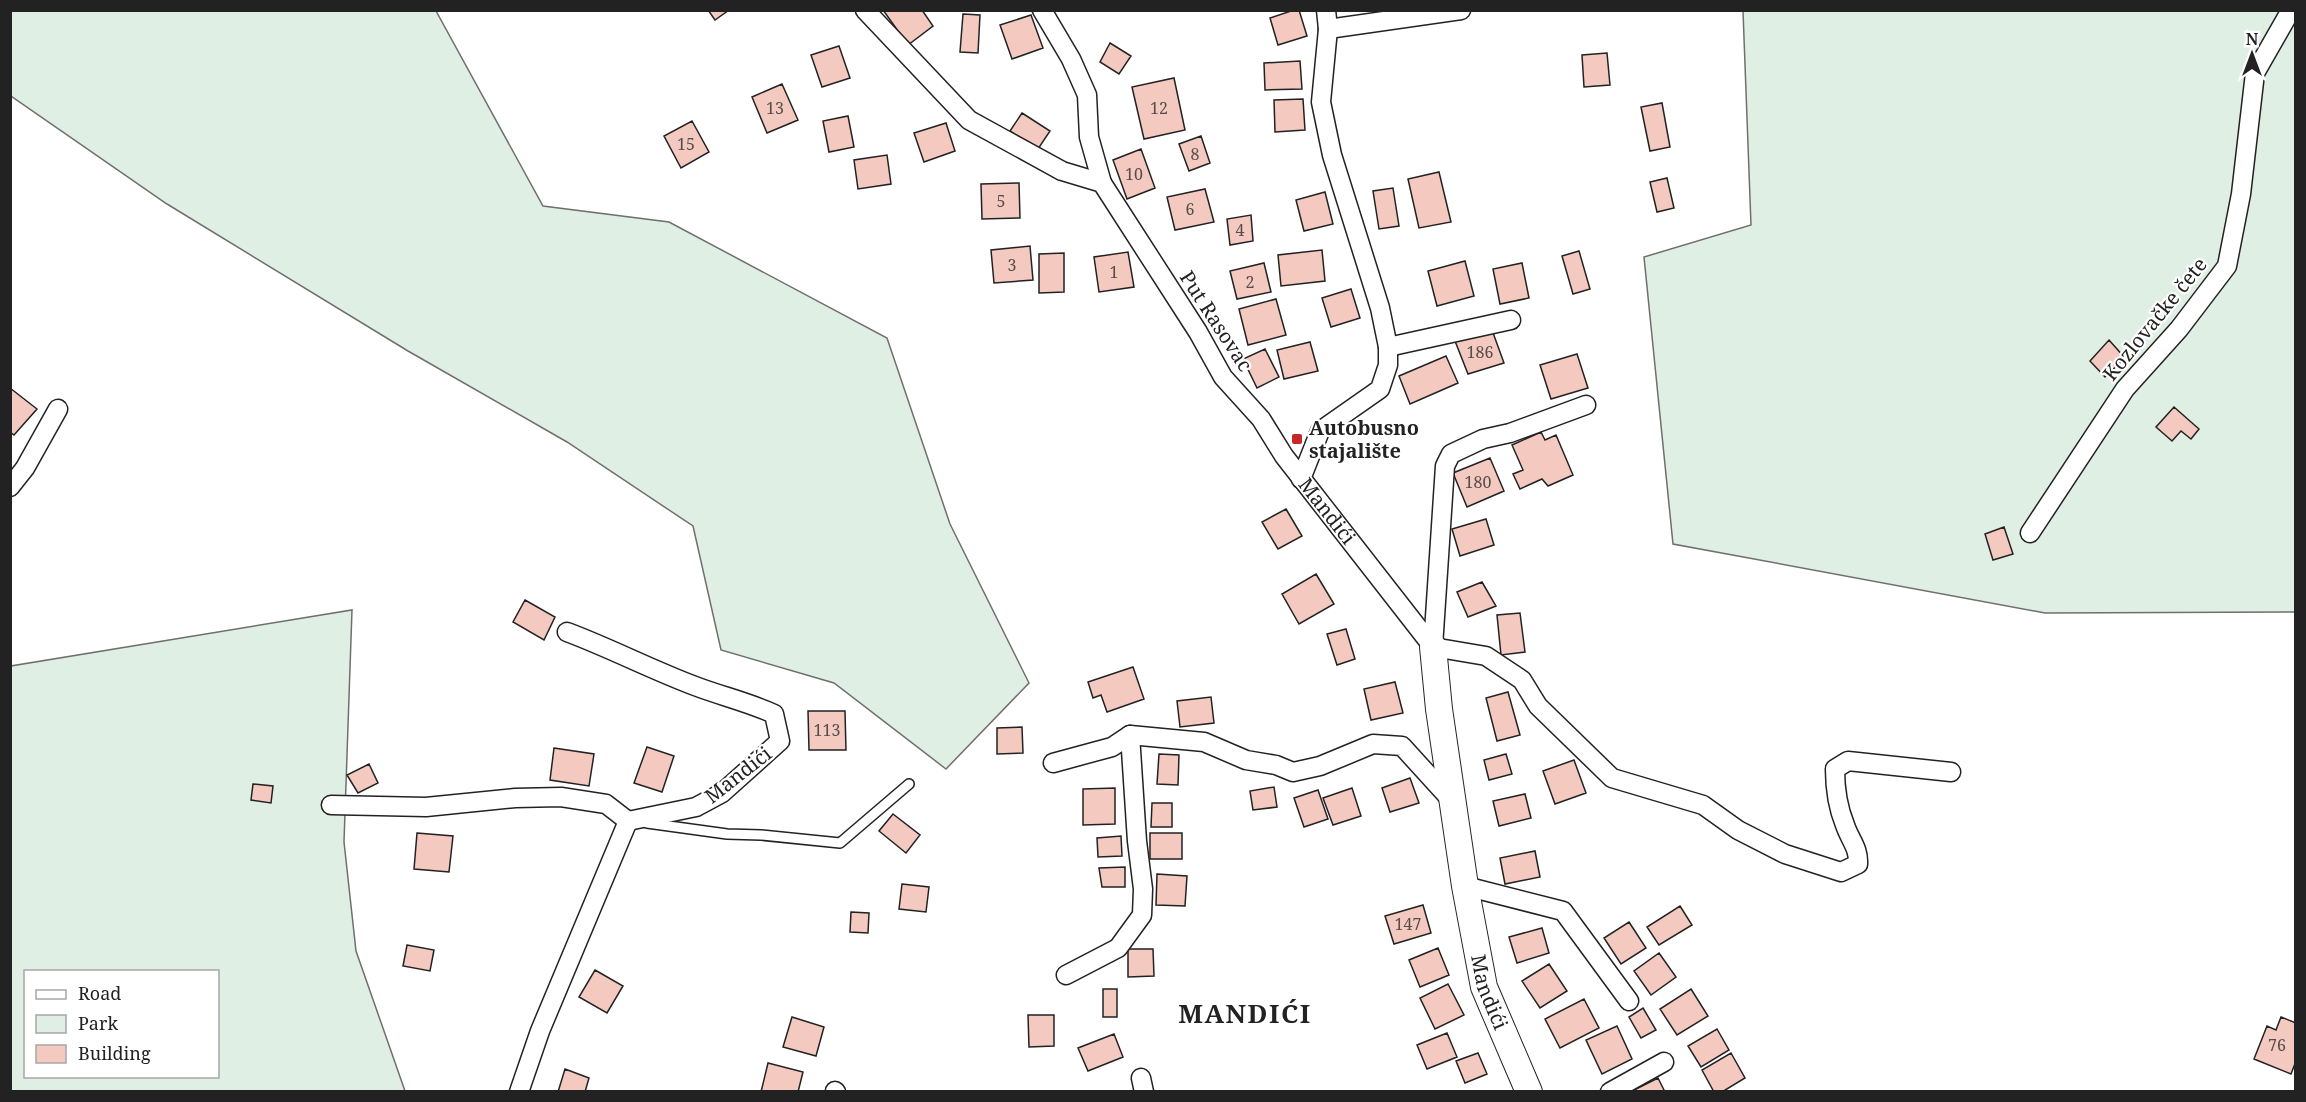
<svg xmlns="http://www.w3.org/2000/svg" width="2306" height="1102" font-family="'Noto Serif',serif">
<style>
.green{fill:#e0efe3;stroke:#6f6f6f;stroke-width:1.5;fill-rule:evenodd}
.building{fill:#f3c9c0;stroke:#222;stroke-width:1.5}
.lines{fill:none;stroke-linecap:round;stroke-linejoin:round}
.lane-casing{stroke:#222;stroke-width:12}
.street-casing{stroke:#222;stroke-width:21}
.secondary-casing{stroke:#222;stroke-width:28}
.lane{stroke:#fff;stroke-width:9}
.street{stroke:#fff;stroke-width:18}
.secondary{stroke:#fff;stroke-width:26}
.poi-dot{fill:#c62828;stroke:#fff;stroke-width:2}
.labels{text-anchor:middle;stroke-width:4.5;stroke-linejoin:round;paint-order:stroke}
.number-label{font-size:16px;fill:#564c4a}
.street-label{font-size:20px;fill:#222;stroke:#fff}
.poi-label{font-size:20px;font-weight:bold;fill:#222;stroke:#fff;text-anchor:start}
.district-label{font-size:26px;font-weight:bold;letter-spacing:1.5px;fill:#222;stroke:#fff}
</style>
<rect width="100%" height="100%" fill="#fff"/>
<!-- green -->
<path class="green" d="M11 10 436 11 543 206 669 222 887 338 950 524 1029 683 946 769 834 683 721 650 693 526 567 442 408 351 167 204 11 96Z
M1743 11H2295V612L2045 613 1673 544 1644 257 1751 225Z
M352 610 344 842 356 951 405 1091 11 1092V666ZM26 972H218V1076H26Z"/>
<!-- building -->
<path class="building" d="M708 10H729L715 20Z
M883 10H922L933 26 908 45Z
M1294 10H1299L1307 36 1278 45 1270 18Z
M963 14 980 15 978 53 960 52Z
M1031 15 1043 48 1012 59 1000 25Z
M1110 43 1131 56 1119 74 1100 62Z
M839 46 850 78 822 87 811 55Z
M1607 53 1610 85 1584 87 1582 55Z
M1300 61 1302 89 1265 90 1264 63Z
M1174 78 1185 130 1144 139 1132 87Z
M782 84 798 120 767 133 752 97Z
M1303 99 1305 130 1275 132 1274 100Z
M1662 103 1670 147 1650 151 1641 107Z
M1022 113 1050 131 1038 149 1010 131Z
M848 116 854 147 829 152 823 121Z
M692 121 709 152 681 168 664 136Z
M946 123 955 151 924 162 914 133Z
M1201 136 1210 163 1189 171 1179 144Z
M1141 149 1155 188 1127 199 1113 160Z
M887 155 891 184 858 189 854 160Z
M1439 172 1451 222 1419 228 1408 179Z
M1667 178 1674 208 1657 212 1650 182Z
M1019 183 1020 218 982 219 981 184Z
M1393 188 1399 226 1379 229 1373 191Z
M1205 189 1214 222 1175 230 1167 197Z
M1325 192 1333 224 1304 231 1296 200Z
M1251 215 1253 241 1230 245 1227 219Z
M1030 246 1033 280 994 283 991 250Z
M1322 250 1325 281 1281 286 1278 255Z
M1579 251 1590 289 1573 294 1562 256Z
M1128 252 1134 287 1099 292 1094 257Z
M1064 253V292L1039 293V254Z
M1465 261 1474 296 1437 306 1428 271Z
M1264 263 1271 292 1237 299 1230 271Z
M1522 263 1529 298 1500 304 1493 269Z
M1351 289 1360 318 1331 327 1322 298Z
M1276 299 1286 335 1248 345 1239 309Z
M1492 330 1504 363 1468 374 1455 341Z
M2109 340 2125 358 2105 377 2090 361Z
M1310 342 1318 371 1284 379 1277 350Z
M1265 349 1279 377 1257 388 1243 359Z
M1577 354 1588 388 1551 399 1540 365Z
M1446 356 1458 383 1410 404 1399 376Z
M10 388 37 409 14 435 10 432Z
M2174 407 2199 429 2191 439 2181 431 2172 441 2156 427Z
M1541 432 1545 440 1556 435 1573 475 1548 486 1542 479 1520 489 1513 474 1523 470 1512 445Z
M1490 458 1504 491 1467 507 1453 473Z
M1286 509 1302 536 1278 549 1262 522Z
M1486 519 1494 545 1460 556 1452 529Z
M2004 527 2013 554 1993 560 1985 534Z
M1316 574 1334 604 1299 624 1282 594Z
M1482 582 1496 606 1468 617 1457 592Z
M525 600 555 617 544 640 513 622Z
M1520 613 1525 652 1501 655 1497 615Z
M1346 629 1355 659 1337 665 1327 634Z
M1133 667 1144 699 1107 712 1101 695 1093 698 1088 682Z
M1395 682 1403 713 1371 720 1364 689Z
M1508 692 1520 735 1497 741 1486 698Z
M1211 697 1214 723 1180 727 1177 701Z
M808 711H845L846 750H809Z
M1022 727 1023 753 997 754V728Z
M647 747 674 756 662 792 634 783Z
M554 748 594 754 589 786 550 780Z
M1159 754 1179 755 1178 785 1157 784Z
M1506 754 1512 774 1489 780 1484 760Z
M1574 760 1586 793 1555 804 1543 771Z
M369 764 378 783 358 793 347 775Z
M1410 778 1419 803 1390 812 1382 788Z
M253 784 273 786 271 803 251 800Z
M1274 787 1277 807 1253 810 1250 791Z
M1115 788V824L1083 825V789Z
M1352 788 1361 816 1333 825 1323 798Z
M1318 790 1328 819 1304 827 1294 798Z
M1525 794 1531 818 1499 826 1493 801Z
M1152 803H1172V827H1151Z
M893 814 920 835 906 853 879 831Z
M417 833 453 836 449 872 414 869Z
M1150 833H1182V859H1150Z
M1121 836 1122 856 1098 857 1097 838Z
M1535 851 1540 877 1505 884 1500 858Z
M1125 867V887H1102L1099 868Z
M1157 874 1187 876 1185 906 1156 905Z
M902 884 929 887 926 912 899 909Z
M1423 905 1431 933 1394 944 1385 916Z
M1680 906 1692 925 1659 945 1647 927Z
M851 912 869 913 868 933 850 932Z
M1629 922 1646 948 1621 964 1604 938Z
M1542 928 1549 953 1517 963 1509 937Z
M407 945 434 950 430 971 403 966Z
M1438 948 1449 975 1420 987 1409 960Z
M1128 949H1153L1154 976 1128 977Z
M1659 953 1676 977 1651 995 1634 971Z
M1549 964 1567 991 1540 1008 1522 981Z
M595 970 623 986 607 1013 579 997Z
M1448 984 1464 1015 1435 1029 1420 998Z
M1103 989H1117V1017H1103Z
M1691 989 1708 1016 1677 1035 1660 1009Z
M1584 999 1599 1028 1560 1048 1545 1019Z
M1643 1008 1656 1030 1641 1038 1629 1017Z
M1028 1015H1054V1046L1029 1047Z
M792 1017 824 1027 816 1056 783 1047Z
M2281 1017 2296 1023V1061L2291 1074 2254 1059 2267 1026 2276 1030Z
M1617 1026 1632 1059 1602 1074 1586 1040Z
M1717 1029 1729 1050 1701 1067 1688 1046Z
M1447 1033 1457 1057 1427 1069 1417 1045Z
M1114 1034 1123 1057 1088 1071 1078 1048Z
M1478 1053 1487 1074 1465 1083 1456 1061Z
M1731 1053 1745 1078 1722 1092H1714L1702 1070Z
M768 1063 803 1072 798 1092H761Z
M565 1069 589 1078 585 1092H558Z
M1658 1078 1665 1092H1632V1091Z"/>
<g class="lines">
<!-- lane casing -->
<g class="lane-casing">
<path id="lane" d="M647 823 727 834 761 835 840 843 909 784"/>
</g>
<!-- street casing -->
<g class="street-casing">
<g id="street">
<path id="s1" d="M865 10 969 120 1062 171 1102 183 1198 332 1223 377 1261 419 1284 456 1433 647 1486 656 1522 680 1538 706 1612 778 1703 805 1738 830 1785 854 1841 872 1858 864C1859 848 1850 840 1845 825 1838 808 1835 787 1835 769L1848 761 1951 772"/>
<path d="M1042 10 1071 59 1087 95 1089 137 1102 183"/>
<path d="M1328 29 1461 10"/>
<path d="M1388 347 1511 320"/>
<path d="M1301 479 1320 431 1380 389 1388 365V347L1380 308 1332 155 1321 102 1328 29 1326 10"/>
<path d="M10 487 25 468 58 409"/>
<path d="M2030 533 2125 389 2179 329 2227 266 2241 194 2255 73 2291 10"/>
<path d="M567 632C610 648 652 670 695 686 721 696 748 702 774 714L780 741 722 793 696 807 628 821"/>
<path d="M1433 647 1445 466 1451 454 1483 439 1510 433 1586 405"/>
<path d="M1053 763 1112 747 1130 735 1204 742 1246 760 1276 765 1293 772 1320 766 1373 744 1402 746 1452 801"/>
<path d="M331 805 426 807 515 798 561 797 606 804 628 821"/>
<path d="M1465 886 1563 911 1629 1001"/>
<path d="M1066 975 1118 948 1142 915 1143 889 1137 841 1130 735"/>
<path d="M1141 1078 1144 1092"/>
<path d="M835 1091 836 1092"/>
<path d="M519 1092 540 1031 628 821"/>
<path d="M1610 1092 1664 1062"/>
</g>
</g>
<!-- secondary casing -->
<g class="secondary-casing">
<g id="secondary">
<path id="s2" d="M1433 647 1439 709 1465 886 1484 987 1529 1092"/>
</g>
</g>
<!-- lane -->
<use href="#lane" class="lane"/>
<!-- street -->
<use href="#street" class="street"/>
<!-- secondary -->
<use href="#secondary" class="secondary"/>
</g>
<!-- markers -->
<rect class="poi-dot" x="1291" y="433" width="12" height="12" rx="3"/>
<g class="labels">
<!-- number labels -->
<g class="number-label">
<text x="775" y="114">13</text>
<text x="1159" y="114">12</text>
<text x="686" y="150">15</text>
<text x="1195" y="160">8</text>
<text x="1134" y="180">10</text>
<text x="1001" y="207">5</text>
<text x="1190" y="215">6</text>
<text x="1240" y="236">4</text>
<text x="1012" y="271">3</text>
<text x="1114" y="278">1</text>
<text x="1250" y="288">2</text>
<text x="1480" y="358">186</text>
<text x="1478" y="488">180</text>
<text x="827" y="736">113</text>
<text x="1408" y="930">147</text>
<text x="2277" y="1051">76</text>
</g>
<!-- street labels -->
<g class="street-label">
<text transform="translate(2155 319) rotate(-51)" y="7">Kozlovačke čete</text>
<text transform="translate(1216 321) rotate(57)" y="7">Put Rasovac</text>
<text dy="7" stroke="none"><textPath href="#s1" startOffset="698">Mandići</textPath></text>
<text transform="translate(738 775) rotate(-38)" y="7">Mandići</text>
<text dy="7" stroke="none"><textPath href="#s2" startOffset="350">Mandići</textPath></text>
</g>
<!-- poi labels -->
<g class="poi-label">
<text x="1309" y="435">Autobusno<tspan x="1309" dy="23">stajalište</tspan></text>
</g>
<!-- district labels -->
<g class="district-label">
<text x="1245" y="1023">MANDIĆI</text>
</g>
</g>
<!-- border -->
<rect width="2306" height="1102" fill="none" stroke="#222222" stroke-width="24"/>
<!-- legend -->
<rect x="24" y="970" width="195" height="108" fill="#ffffff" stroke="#a7a7a7" stroke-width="1.5"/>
<rect x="36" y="990" width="30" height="9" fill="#ffffff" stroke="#a7a7a7" stroke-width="1.5"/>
<text x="78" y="1000" font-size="18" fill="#222222">Road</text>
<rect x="36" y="1015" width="30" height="18" fill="#e0efe3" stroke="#a7a7a7" stroke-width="1.5"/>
<text x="78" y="1030" font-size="18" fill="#222222">Park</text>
<rect x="36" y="1045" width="30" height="18" fill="#f3c9c0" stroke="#a7a7a7" stroke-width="1.5"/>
<text x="78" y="1060" font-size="18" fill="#222222">Building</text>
<!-- north arrow -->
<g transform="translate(2252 54)" stroke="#ffffff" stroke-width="4.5" paint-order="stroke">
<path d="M0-4.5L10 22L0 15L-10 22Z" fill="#222222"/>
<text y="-9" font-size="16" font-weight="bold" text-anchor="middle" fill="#222222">N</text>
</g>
</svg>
